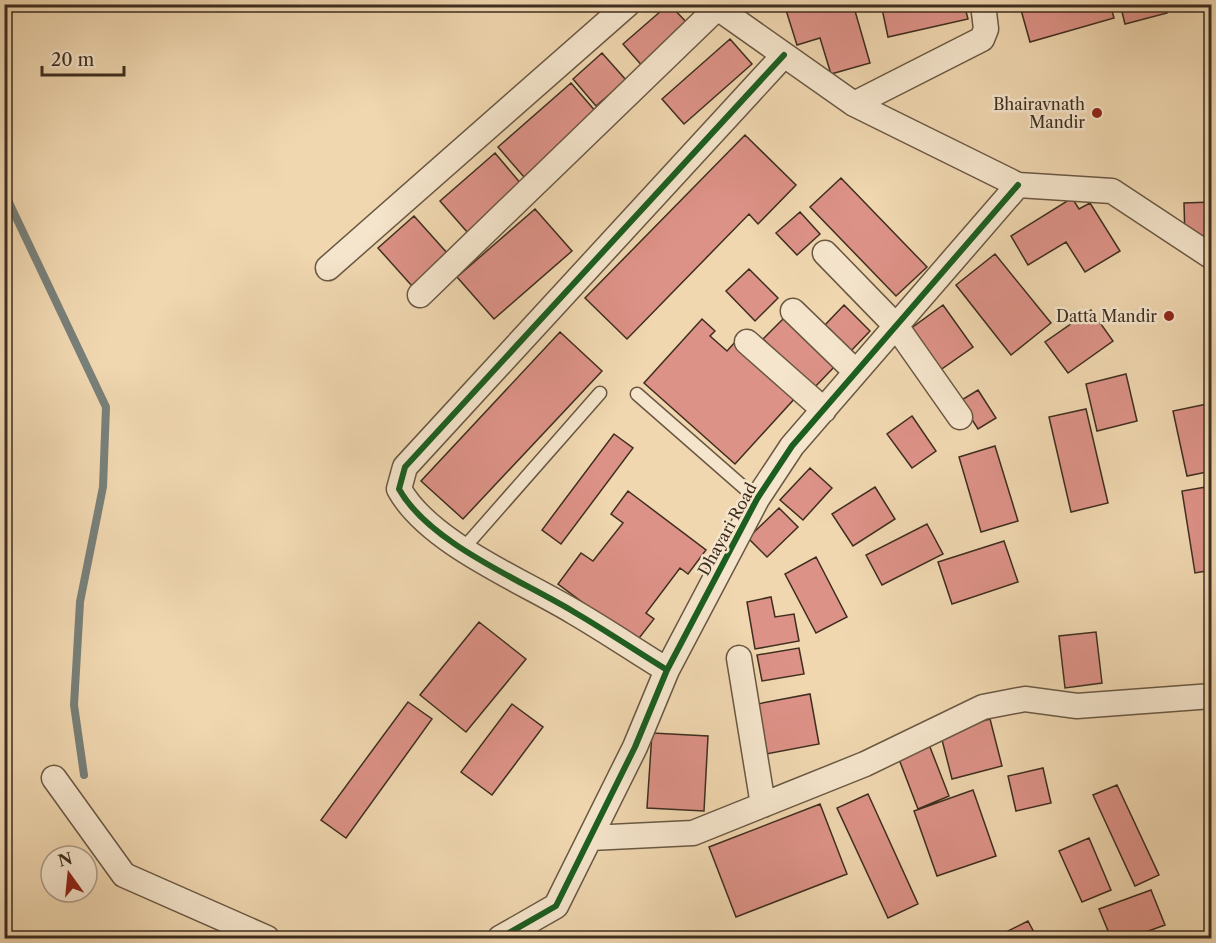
<svg xmlns="http://www.w3.org/2000/svg" width="1216" height="943" font-family="'Libre Caslon Text',serif">
<style>
.lines{fill:none;stroke-linecap:round;stroke-linejoin:round}
.stream{stroke:#78807a;stroke-width:8}
.building{fill:#dd9287;stroke:#3e2e1f;stroke-width:1.5}
.lane-casing{stroke:#6a5843;stroke-width:15}
.street-casing{stroke:#6a5843;stroke-width:27}
.lane{stroke:#f5e5cc;stroke-width:12}
.street{stroke:#f5e5cc;stroke-width:24}
.cycleway-casing{stroke:#f5e5cc;stroke-width:10}
.cycleway{stroke:#1b5e20;stroke-width:6}
.poi-dot{fill:#8f2418;stroke:#f5e5cc;stroke-width:2}
.labels{text-anchor:middle;stroke-width:5;stroke-linejoin:round;paint-order:stroke}
.poi-label{font-size:16px;fill:#3e2e1f;stroke:#f5e5cc;text-anchor:end}
.street-label{font-size:16px;fill:#3e2e1f;stroke:#f5e5cc}
</style>
<rect width="100%" height="100%" fill="#f0d7b0"/>
<filter id="stains"><feTurbulence type="fractalNoise" baseFrequency=".00333" numOctaves="4"/><feColorMatrix values="0 0 0 0 .2 0 0 0 0 .09 0 0 0 0 .02 0 0 0 .5 -.17"/></filter>
<radialGradient id="worn" r=".72"><stop offset=".6" stop-color="#630" stop-opacity="0"/><stop offset="1" stop-color="#630" stop-opacity=".3"/></radialGradient>
<g class="lines">
<!-- stream -->
<path class="stream" d="M4 192 106 407 103 487 80 602 74 705 84 775"/>
</g>
<!-- building -->
<path class="building" d="M669 4 691 27 644 68 623 44Z
M795 4H853L870 63 831 74 820 38 797 45 785 7Z
M881 4H964L968 19 888 37Z
M1040 4H1110L1114 18 1030 42 1021 10Z
M1120 4H1164L1167 13 1125 24Z
M730 39 752 64 684 124 662 99Z
M602 53 626 80 596 106 573 79Z
M571 83 597 113 524 177 498 147Z
M745 135 796 185 758 224 749 214 627 339 585 298Z
M495 153 522 185 468 233 440 201Z
M841 178 927 267 896 296 810 207Z
M1072 198 1079 209 1090 203 1120 251 1085 272 1066 242 1028 265 1011 236Z
M1212 202V238L1185 239 1184 203Z
M535 209 572 251 494 319 457 277Z
M800 212 820 234 797 255 776 233Z
M414 216 448 254 412 286 378 248Z
M995 254 1051 323 1011 355 956 285Z
M749 269 778 298 755 321 726 291Z
M844 305 870 331 850 352 824 326Z
M943 305 973 347 936 373 906 332Z
M1091 310 1113 341 1068 373 1045 342Z
M786 316 836 365 814 388 763 339Z
M702 319 715 331 710 336 727 351 736 341 797 396 735 464 644 383Z
M560 332 602 371 463 519 421 481Z
M1126 374 1137 421 1097 431 1086 384Z
M978 390 996 418 978 429 960 401Z
M1212 403V471L1187 476 1173 411Z
M1086 409 1108 503 1071 512 1049 417Z
M912 416 936 451 912 468 887 434Z
M614 434 633 448 561 544 542 530Z
M995 446 1018 521 981 532 959 457Z
M810 468 832 488 803 520 780 500Z
M1212 486V570L1195 573 1182 491Z
M875 487 895 519 853 546 832 514Z
M628 491 706 550 688 574 680 568 646 613 654 619 636 642 558 584 581 553 593 561 623 523 611 514Z
M779 508 798 527 767 557 748 538Z
M927 524 943 554 882 585 866 555Z
M1004 541 1018 582 952 604 938 562Z
M816 557 847 617 816 633 785 574Z
M771 597 775 617 794 614 799 641 755 649 747 602Z
M479 622 526 659 466 732 420 695Z
M1096 632 1102 683 1065 688 1059 636Z
M799 648 804 674 762 681 757 655Z
M810 694 819 744 761 755 752 705Z
M408 702 432 719 346 838 321 820Z
M512 704 543 727 492 795 461 772Z
M990 719 1002 766 952 779 940 732Z
M652 733 708 736 704 811 647 808Z
M928 742 949 796 918 809 897 754Z
M1043 768 1051 803 1016 811 1008 776Z
M1117 785 1159 875 1135 886 1093 795Z
M973 790 996 856 937 876 914 811Z
M868 794 918 904 888 918 837 808Z
M820 804 847 874 736 917 709 847Z
M1089 838 1111 890 1082 902 1059 851Z
M1151 890 1165 925 1129 938H1111L1099 909Z
M1028 921 1037 938H994Z"/>
<g class="lines">
<!-- lane casing -->
<g class="lane-casing">
<path id="lane" d="M637 394 757 499
M463 549 600 393"/>
</g>
<!-- street casing -->
<g class="street-casing">
<path id="street" d="M712 4 854 104 1018 185 1112 191 1212 257
M854 104 982 39 986 29 983 4
M825 253 896 326 960 417
M328 268 628 4
M420 295 717 8 726 4
M793 311 856 372
M747 342 824 410
M739 658 763 805
M667 670C636 651 605 630 574 612 521 580 429 543 399 489L405 467 784 55
M54 778 124 875 267 938
M590 838 693 833 865 764 983 707 1025 699 1077 706 1212 696
M500 938 556 906 635 747 667 670 757 499 792 446 1018 185"/>
</g>
<!-- lane -->
<use href="#lane" class="lane"/>
<!-- street -->
<use href="#street" class="street"/>
<!-- cycleway casing -->
<g class="cycleway-casing">
<path id="cycleway" d="M667 670C636 651 605 630 574 612 521 580 429 543 399 489L405 467 784 55
M500 938 556 906 635 747 667 670 757 499 792 446 1018 185"/>
</g>
<!-- cycleway -->
<use href="#cycleway" class="cycleway"/>
</g>
<!-- markers -->
<g class="poi-dot">
<circle cx="1097" cy="113" r="6"/>
<circle cx="1169" cy="316" r="6"/>
</g>
<g class="labels">
<!-- poi labels -->
<g class="poi-label">
<text x="1085" y="110">Bhairavnath<tspan x="1085" dy="18">Mandir</tspan></text>
<text x="1157" y="322">Datta Mandir</text>
</g>
<!-- street labels -->
<g class="street-label">
<text transform="translate(727 529) rotate(-61)" y="6">Dhayari Road</text>
</g>
</g>
<!-- margin -->
<rect width="1216" height="943" fill="none" stroke="#f0d7b0" stroke-width="24"/>
<rect x="6" y="6" width="1204" height="931" fill="none" stroke="#3e2e1f" stroke-width="3"/>
<rect x="12" y="12" width="1192" height="919" fill="none" stroke="#3e2e1f" stroke-width="1.5"/>
<!-- north arrow -->
<g transform="translate(69 874) rotate(345)"><circle r="28" fill="#f5e5cc" stroke="#ac9c87" stroke-width="1.5"/>
<path d="M0-4.5L10 22L0 15L-10 22Z" fill="#8f2418"/>
<text y="-9" font-size="16" font-weight="bold" text-anchor="middle" fill="#3e2e1f">N</text>
</g>
<!-- scale -->
<path d="M42 66v9h82v-9" fill="none" stroke="#3e2e1f" stroke-width="3"/>
<text x="51" y="66" font-size="18" fill="#3e2e1f" stroke="#f5e5cc" stroke-width="4.5" paint-order="stroke">20 m</text>
<rect width="100%" height="100%" filter="url(#stains)"/>
<rect width="100%" height="100%" fill="url(#worn)"/>
</svg>
